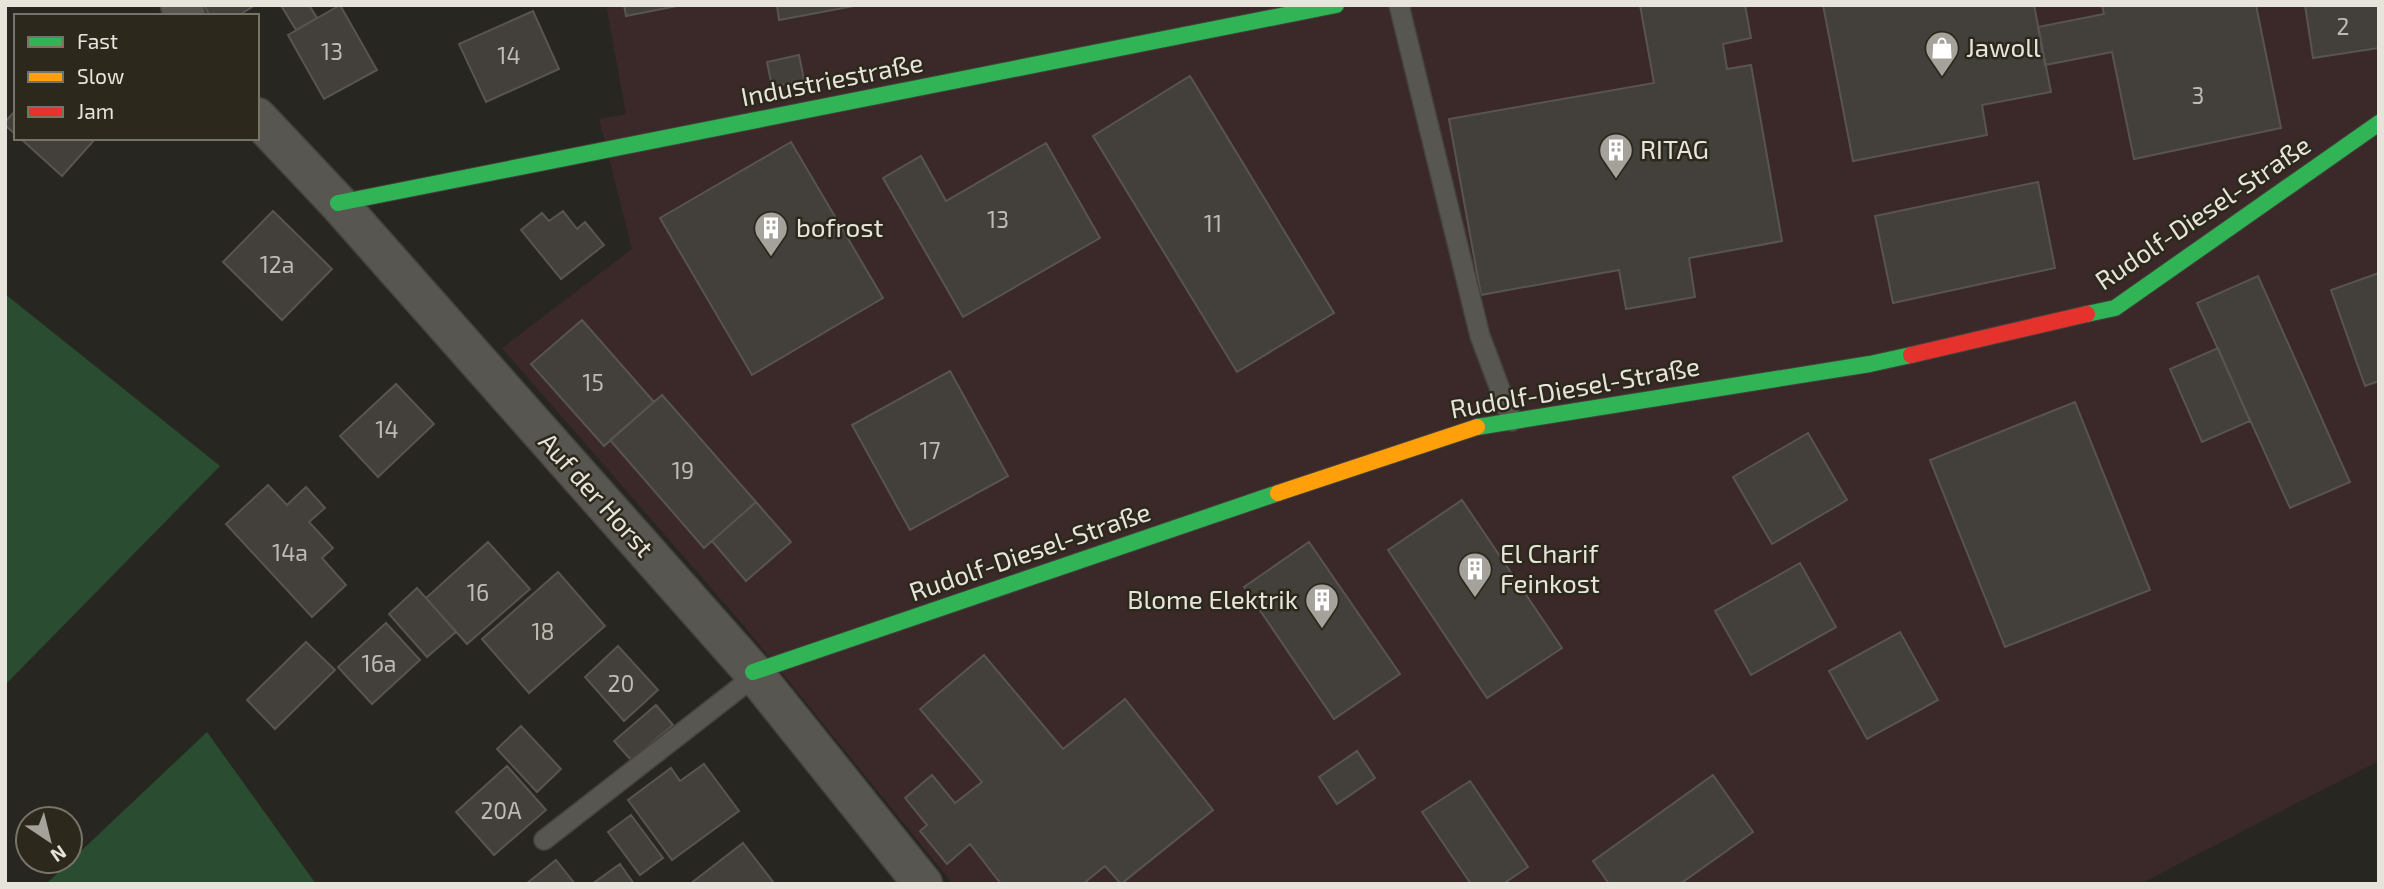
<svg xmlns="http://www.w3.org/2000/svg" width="2384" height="889" font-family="'Exo 2',sans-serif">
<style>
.industrial{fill:#3b292a}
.green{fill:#2a4d32}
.building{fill:#433f3a;stroke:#585451;stroke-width:2}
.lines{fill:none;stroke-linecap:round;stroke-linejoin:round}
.lane-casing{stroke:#44423c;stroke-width:22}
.street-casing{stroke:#44423c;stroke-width:41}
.fast-casing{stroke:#44423c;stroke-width:18}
.slow-casing{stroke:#44423c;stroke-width:18}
.jam-casing{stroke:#44423c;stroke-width:18}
.lane{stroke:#585651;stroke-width:19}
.street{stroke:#585651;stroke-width:38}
.fast{stroke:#30b455;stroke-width:16}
.slow{stroke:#ff9f0a;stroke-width:16}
.jam{stroke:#e5322d;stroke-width:16}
.labels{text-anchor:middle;stroke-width:5;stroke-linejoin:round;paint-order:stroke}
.number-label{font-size:23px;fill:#bebbb4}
.poi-label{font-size:26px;fill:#e7e4dc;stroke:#2c281c;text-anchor:start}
.street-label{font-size:26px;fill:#e7e4dc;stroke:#2c281c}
</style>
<rect width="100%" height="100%" fill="#282620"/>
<!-- industrial -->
<path class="industrial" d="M606 5H2379V761L2140 884H953L739 620 502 348 632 249 599 119 626 114Z"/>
<!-- green -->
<path class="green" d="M5 294 220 466 5 685Z
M207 732 316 884H46Z"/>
<!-- building -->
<path class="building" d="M204 5H255L238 16H210Z
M285 5H309L317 18 296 30 282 7Z
M340 5 377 70 324 99 288 35Z
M624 5H682L626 16Z
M777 5H859L779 20Z
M1640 5H1745L1751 38 1723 44 1727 69 1751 65 1782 241 1689 258 1695 297 1626 309 1619 270 1481 295 1449 119 1654 83Z
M1823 5H2034L2051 92 1982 105 1987 135 1853 161Z
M2102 5H2256L2281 128 2134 159 2112 52 2045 65 2038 27 2104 14Z
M2305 5H2379V48L2313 58Z
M533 11 559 69 486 102 459 44Z
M799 55 804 80 772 87 767 62Z
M1190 76 1334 313 1237 372 1093 136Z
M16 110V135L5 125V122Z
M20 138H96L62 176Z
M791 142 883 298 752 375 660 218Z
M1046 143 1100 238 963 317 883 178 921 156 946 201Z
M2038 182 2055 268 1893 303 1875 216Z
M273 211 332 269 282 320 223 262Z
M563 211 577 229 585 222 604 245 561 279 521 230 542 213 549 221Z
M2379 273V381L2365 386 2331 290Z
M2258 276 2350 482 2290 508 2197 303Z
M582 320 654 402 604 446 531 364Z
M2218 348 2250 421 2202 442 2170 369Z
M950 371 1008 476 910 530 852 425Z
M396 384 434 424 378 477 340 436Z
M662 395 756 502 704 548 610 440Z
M2075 402 2150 590 2005 647 1930 460Z
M1808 433 1847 500 1772 544 1733 477Z
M268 485 287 505 306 487 325 508 309 522 333 548 322 558 346 585 312 617 226 524Z
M1462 500 1562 648 1487 698 1388 550Z
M756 502 791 542 746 581 712 541Z
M488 542 530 589 467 644 426 598Z
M1309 542 1400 674 1334 719 1244 587Z
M1800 563 1836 627 1751 675 1715 611Z
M558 572 605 626 529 693 482 639Z
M417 588 456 632 427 657 389 614Z
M386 623 420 660 372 704 338 667Z
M1900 632 1938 700 1867 739 1829 671Z
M306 642 335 670 275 729 247 700Z
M618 646 658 690 624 721 585 677Z
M984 655 1063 749 1125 699 1213 810 1121 884 1105 866 1083 884H1001L970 844 947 864 920 831 927 825 905 798 932 775 955 803 982 782 920 709Z
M656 705 673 725 631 760 614 741Z
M521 726 561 769 537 792 497 749Z
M1357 751 1375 778 1337 804 1319 777Z
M704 764 739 811 672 860 628 800 671 768 680 781Z
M507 766 546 810 494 855 456 812Z
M1713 775 1753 832 1680 884H1609L1593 861Z
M1470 781 1528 867 1503 884H1471L1422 812Z
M631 815 663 858 640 875 608 832Z
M743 843 774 883 772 884H690Z
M556 860 575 884H526Z
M620 864 634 884H592Z"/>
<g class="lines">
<!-- lane casing -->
<g class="lane-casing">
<path id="lane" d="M1399 5 1480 336 1512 421
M544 840 756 675"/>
</g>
<!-- street casing -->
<g class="street-casing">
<path id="street" d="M180 5 186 16
M257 117 338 203 753 672 923 884"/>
</g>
<!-- fast casing -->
<g class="fast-casing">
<path id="fast" d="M338 203 1336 5
M2087 314 2115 308 2379 123
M1477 427 1870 364 1911 355
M753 672 1278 493"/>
</g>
<!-- slow casing -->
<g class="slow-casing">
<path id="slow" d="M1278 493 1477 427"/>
</g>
<!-- jam casing -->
<g class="jam-casing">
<path id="jam" d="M1911 355 2087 314"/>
</g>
<!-- lane -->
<use href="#lane" class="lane"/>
<!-- street -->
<use href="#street" class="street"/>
<!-- fast -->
<use href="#fast" class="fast"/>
<!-- slow -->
<use href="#slow" class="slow"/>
<!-- jam -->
<use href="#jam" class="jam"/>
</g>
<!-- icons -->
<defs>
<g id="shop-pin" transform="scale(1.75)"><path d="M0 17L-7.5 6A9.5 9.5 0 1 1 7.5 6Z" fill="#a4a29a" stroke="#2c281c"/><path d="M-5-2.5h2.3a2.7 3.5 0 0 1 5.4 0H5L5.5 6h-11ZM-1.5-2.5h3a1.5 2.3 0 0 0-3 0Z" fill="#fff"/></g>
<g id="building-pin" transform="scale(1.75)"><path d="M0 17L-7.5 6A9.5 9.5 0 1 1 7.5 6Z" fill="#a4a29a" stroke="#2c281c"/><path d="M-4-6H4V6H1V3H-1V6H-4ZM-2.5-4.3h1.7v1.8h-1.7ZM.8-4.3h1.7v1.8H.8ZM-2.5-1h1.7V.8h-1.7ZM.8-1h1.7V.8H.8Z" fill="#fff"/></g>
</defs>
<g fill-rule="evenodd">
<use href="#shop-pin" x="1942" y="48"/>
<use href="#building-pin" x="1616" y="150"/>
<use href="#building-pin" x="771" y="228"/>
<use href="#building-pin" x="1475" y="569"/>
<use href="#building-pin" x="1322" y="600"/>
</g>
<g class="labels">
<!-- number labels -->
<g class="number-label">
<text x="2343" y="35">2</text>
<text x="332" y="60">13</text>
<text x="509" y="64">14</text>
<text x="2198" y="104">3</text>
<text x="998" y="228">13</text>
<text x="1213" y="232">11</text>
<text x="277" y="273">12a</text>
<text x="593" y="391">15</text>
<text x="387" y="438">14</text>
<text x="930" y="459">17</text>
<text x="683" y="479">19</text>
<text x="290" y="561">14a</text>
<text x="478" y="601">16</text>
<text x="543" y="640">18</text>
<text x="379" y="672">16a</text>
<text x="621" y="692">20</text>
<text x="501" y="819">20A</text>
</g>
<!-- poi labels -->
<g class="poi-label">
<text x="1966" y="57">Jawoll</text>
<text x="1640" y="159">RITAG</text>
<text x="796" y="237">bofrost</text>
<text x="1500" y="563">El Charif<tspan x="1500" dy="30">Feinkost</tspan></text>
<text x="1298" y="609" text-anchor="end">Blome Elektrik</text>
</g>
<!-- street labels -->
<g class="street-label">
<text transform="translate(832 80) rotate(-11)" y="9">Industriestraße</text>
<text transform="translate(2203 213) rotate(-34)" y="9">Rudolf-Diesel-Straße</text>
<text transform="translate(1575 388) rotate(-10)" y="9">Rudolf-Diesel-Straße</text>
<text transform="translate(596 495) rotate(48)" y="9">Auf der Horst</text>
<text transform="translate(1030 552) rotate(-19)" y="9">Rudolf-Diesel-Straße</text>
</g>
</g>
<!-- border -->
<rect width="2384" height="889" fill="none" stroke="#e7e4dc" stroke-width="14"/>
<!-- legend -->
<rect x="14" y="14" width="245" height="126" fill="#2c281c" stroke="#777369" stroke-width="2"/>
<rect x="28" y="37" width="35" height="10" fill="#30b455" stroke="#777369" stroke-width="2"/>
<text x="77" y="49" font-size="21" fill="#e7e4dc">Fast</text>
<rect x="28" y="72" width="35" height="10" fill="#ff9f0a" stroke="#777369" stroke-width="2"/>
<text x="77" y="84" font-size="21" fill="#e7e4dc">Slow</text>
<rect x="28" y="107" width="35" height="10" fill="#e5322d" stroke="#777369" stroke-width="2"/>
<text x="77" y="119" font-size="21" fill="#e7e4dc">Jam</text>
<!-- north arrow -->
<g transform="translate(49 840) rotate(145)"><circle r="33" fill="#2c281c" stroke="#777369" stroke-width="2"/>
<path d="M0-5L12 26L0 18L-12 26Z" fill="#a4a29a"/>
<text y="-10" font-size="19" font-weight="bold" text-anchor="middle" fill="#e7e4dc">N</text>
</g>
</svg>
